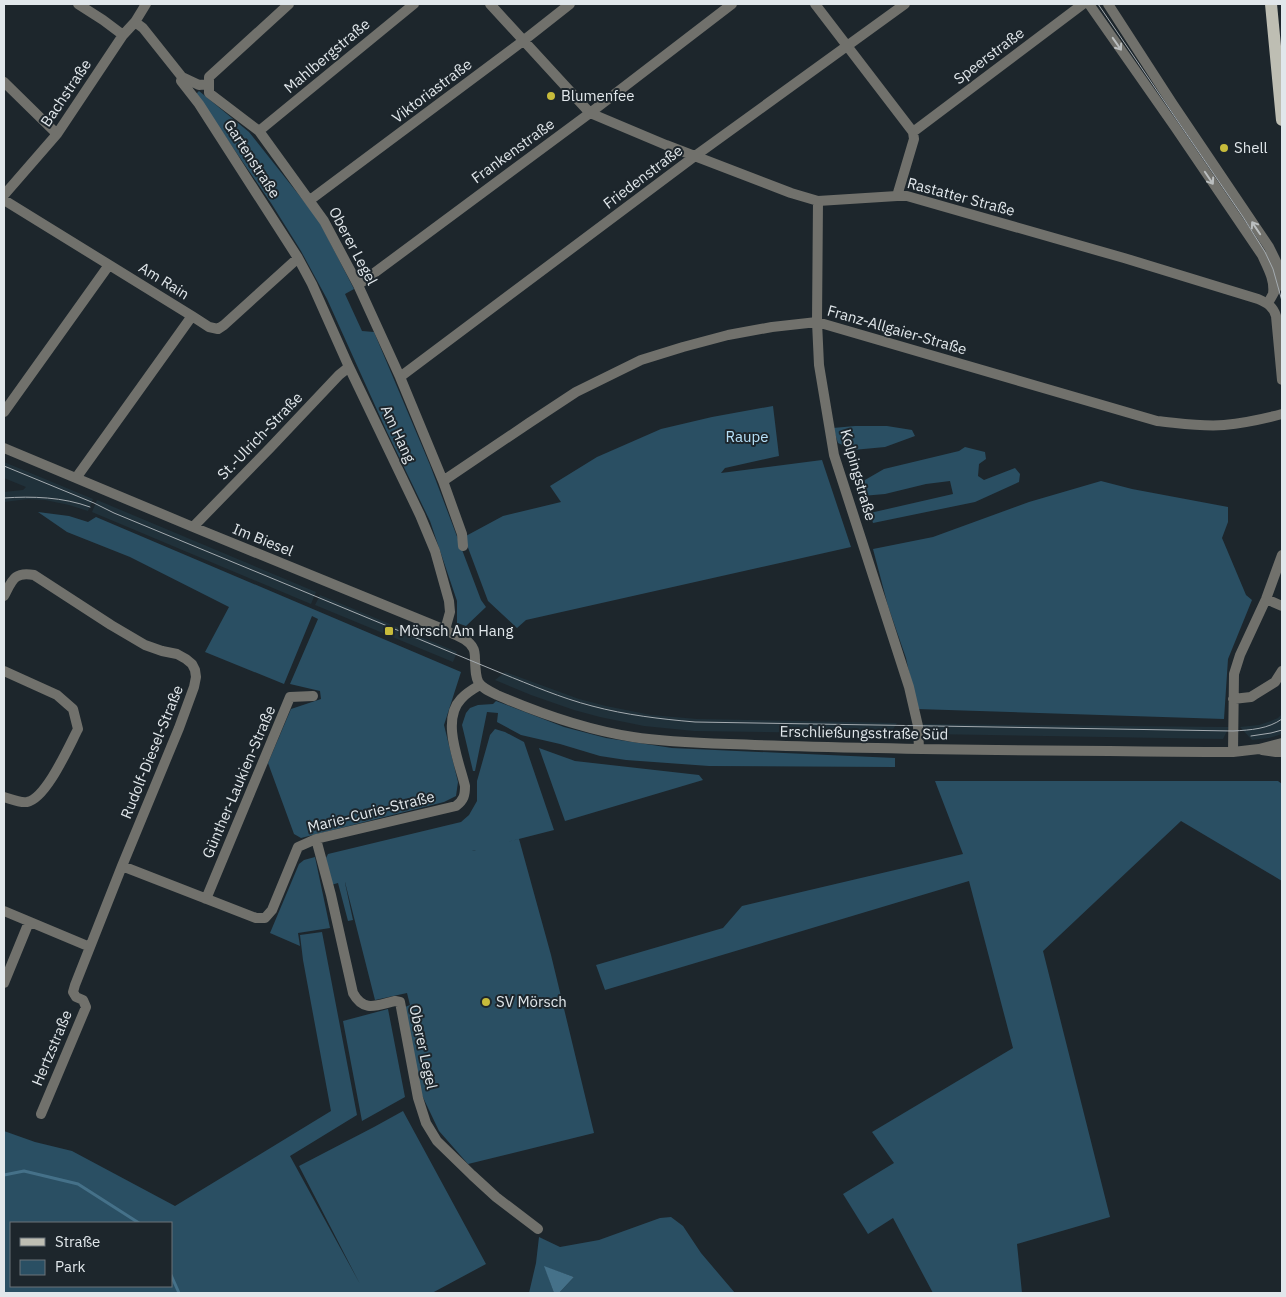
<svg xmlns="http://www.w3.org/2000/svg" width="1286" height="1297" font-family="'IBM Plex Sans',sans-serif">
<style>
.built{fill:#20313a}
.green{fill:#2a4f63;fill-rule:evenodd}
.water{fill:#457189}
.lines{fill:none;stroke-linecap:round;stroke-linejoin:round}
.stream{stroke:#457189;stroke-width:3}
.minor{stroke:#71716c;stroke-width:10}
.major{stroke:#bebeb3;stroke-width:12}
.tram{stroke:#a4abb0;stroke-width:1}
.oneway{stroke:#babebf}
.poi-dot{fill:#c7bb3b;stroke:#1d262c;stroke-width:2}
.labels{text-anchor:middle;stroke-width:4;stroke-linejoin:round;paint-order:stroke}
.street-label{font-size:15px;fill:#e1e7eb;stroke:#1d262c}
.poi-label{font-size:15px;fill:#e1e7eb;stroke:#1d262c;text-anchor:start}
.park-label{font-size:15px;fill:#b6e0f8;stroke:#1d262c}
</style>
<rect width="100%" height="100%" fill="#1d262c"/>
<!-- built -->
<path class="built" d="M4 462 93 499 88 511 69 505 45 500 28 499 4 502V492L23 490 26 487 4 478Z
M97 500 316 592 311 604 92 512Z
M320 595 457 652 453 662 315 605Z
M505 672 579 699 606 706 651 715 697 719 897 723 890 734 694 731 644 726 600 717 574 710 531 695 495 680Z
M1282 714V734L1269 738 1252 740 1240 727 1259 725 1268 722 1278 718Z
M923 724 1229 727 1223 739 929 734 926 730Z"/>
<!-- green -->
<path class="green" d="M199 91 249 132 318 219 354 289 345 294 362 331 374 332 430 465 481 600 486 607 466 626 457 623V601L430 521 387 432 327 299 301 251 271 203 196 94Z
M773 406 779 456 725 468 721 473 822 460 851 547 526 620 517 628 488 601 464 537 503 516 561 502 550 486 597 457 661 429 712 417Z
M855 426H887L912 430 915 436 885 447 853 450 838 443 833 428Z
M965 447 985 452 986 459 979 464 978 476 984 480 1015 468 1020 474 1019 482 975 502 873 523 870 513 953 494 950 481 926 484 885 494 862 496 858 484 884 469 959 451Z
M1101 481 1132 489 1228 507V522L1222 538 1246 595 1252 600 1228 659 1224 719 917 709 906 658 888 606 873 549 933 537 1029 502Z
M38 512 69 516 88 522 96 517 461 672 444 725 458 782 456 796 444 802 301 838 294 834 268 763 291 709 321 699 320 691 290 684 318 619 312 616 284 684 205 652 229 607 130 557 67 532Z
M496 701 564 727 606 738 672 748 895 758V767L709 766 626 760 600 756 560 744 521 735 497 722 498 713 487 712 475 771H473L462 725 466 713 470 708 478 705 493 704Z
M495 729 505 732 524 742 554 830 472 851 519 839 551 955 594 1133 468 1164 439 1131 420 1091 405 1007 410 1005 407 993 375 1000 345 882V883L353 920 348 921 338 883 331 885 326 858 328 854 461 822 469 815 477 801V781L490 735Z
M539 748 575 761 699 775 703 780 565 821Z
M935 781H1278L1282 784V881L1181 821 1043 951 1110 1217 1017 1244 1022 1293H933L893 1218 868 1234 843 1194 894 1163 872 1132 1013 1048 969 881 605 990 596 965 723 928 742 906 963 854Z
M315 857 330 928 298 933 300 946 270 933 299 864 304 860Z
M322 932 357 1115 290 1156 360 1284 299 1166 374 1127 403 1111 486 1264 432 1293H4V1131L35 1142 72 1151 175 1206 331 1111 303 960 300 935ZM11 1223H171V1286H11Z
M388 1009 405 1097 362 1121 343 1021Z
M671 1217 683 1226 701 1253 735 1293H559L574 1277 545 1267 554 1293H529L536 1263 539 1237 560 1247 599 1240 660 1218Z"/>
<!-- water -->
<path class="water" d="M544 1266 574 1277 559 1293H554Z"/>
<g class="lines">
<!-- stream -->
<path class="stream" d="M4 1175 24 1171 78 1184 139 1223
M171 1275 179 1293"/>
<!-- minor -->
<path class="minor" d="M78 4 103 20 123 35
M289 4 209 77V93L259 131 324 221 358 285 400 377 443 481 462 534 463 546
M490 4 590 113 666 145 791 193 818 201 897 196H907L1124 258 1258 299C1267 303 1273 306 1276 316L1282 380
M815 4 913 132 914 139 897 196
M1089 4 1175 127 1262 255C1268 268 1275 280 1273 294
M1108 4 1172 103 1269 247C1283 275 1284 276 1268 303
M135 22 143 28 182 77 199 85 209 84
M182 77 181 81 199 104 298 258 312 284 349 367 420 515 435 551 449 601 450 612 445 630
M4 82 57 134
M259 131 414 4
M913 132 1083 4
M4 195 57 134 123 35 135 22 146 4
M4 200 192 316 209 327 218 329 224 325 298 258
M310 200 523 41 570 4
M818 201 817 322 819 365 834 455 909 687 918 726 919 749
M358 285 590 113 732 4
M400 377 695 156 905 4
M4 412 109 265
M4 448 193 527 445 630C454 635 468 638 473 648 475 651 475 656 475 660 476 683 476 685 497 695 541 714 587 730 633 737 665 742 698 743 730 744 779 746 828 747 877 748 995 751 1114 751 1233 752L1259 749 1282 743
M76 478 192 316
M443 481 529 423 576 392 641 360 683 347 728 335 772 327 817 322 1157 421C1179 423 1202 427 1224 425 1244 423 1263 419 1282 414
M193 527 270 448 339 375 349 367
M4 596C12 581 14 571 34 575L111 625 145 645 162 651 177 654 186 659 192 664 195 670 196 677 194 687 179 728 122 866 75 985 73 992 76 997 83 1000 86 1007 41 1114
M1266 599 1282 606
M4 671 57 695 73 709 78 729C69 746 46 799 27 802 19 803 11 799 4 797
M1233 699 1251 697 1254 695 1275 682 1282 671
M1262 750 1276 752H1282
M1233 752 1234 674 1240 655 1266 599 1282 555
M316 839 331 895 353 993C364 1013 377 1005 395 1001L400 1002 418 1098 426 1123 437 1141 472 1175 496 1197 538 1229
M122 866 256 918H265L272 910 298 847 316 839 456 806C464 800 465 795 465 786 459 761 441 720 461 699 466 693 473 689 480 685
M206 899 290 697 313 696
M4 911 90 947
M4 983 29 922"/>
<!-- major -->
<path class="major" d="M1271 4 1282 120"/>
<!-- tram -->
<path class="tram" d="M1098 4 1243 217 1265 252 1273 269 1282 301
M4 466 94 503 114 513 501 673C531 685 561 698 592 706 626 715 660 719 695 722L1233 731C1251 730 1268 729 1282 719
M4 498C32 496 63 497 90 507
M1251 736 1271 733 1282 730"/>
</g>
<!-- one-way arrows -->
<defs><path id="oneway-shaft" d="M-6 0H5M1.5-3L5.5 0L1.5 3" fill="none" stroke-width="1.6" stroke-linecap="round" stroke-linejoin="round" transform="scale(1.25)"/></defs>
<g class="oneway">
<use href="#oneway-shaft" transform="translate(1117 44) rotate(55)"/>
<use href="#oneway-shaft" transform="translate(1209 178) rotate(56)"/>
<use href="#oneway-shaft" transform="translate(1256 228) rotate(-124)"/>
</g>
<!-- markers -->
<g class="poi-dot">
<circle cx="551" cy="96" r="5"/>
<circle cx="1224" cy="148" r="5"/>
<rect x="384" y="626" width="10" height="10" rx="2.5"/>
<circle cx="486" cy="1002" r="5"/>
</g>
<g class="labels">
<!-- street labels -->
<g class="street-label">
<text transform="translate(327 56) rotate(-40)" y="5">Mahlbergstraße</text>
<text transform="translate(989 56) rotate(-37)" y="5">Speerstraße</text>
<text transform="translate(432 91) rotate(-37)" y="5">Viktoriastraße</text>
<text transform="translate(66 93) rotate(-56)" y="5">Bachstraße</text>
<text transform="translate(513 151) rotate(-36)" y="5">Frankenstraße</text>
<text transform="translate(252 159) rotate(57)" y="5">Gartenstraße</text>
<text transform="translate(643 177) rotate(-37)" y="5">Friedenstraße</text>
<text transform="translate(961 197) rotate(15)" y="5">Rastatter Straße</text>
<text transform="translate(353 246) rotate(62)" y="5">Oberer Legel</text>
<text transform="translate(164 281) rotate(32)" y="5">Am Rain</text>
<text transform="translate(897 330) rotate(16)" y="5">Franz-Allgaier-Straße</text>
<text transform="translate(398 434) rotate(65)" y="5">Am Hang</text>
<text transform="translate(260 436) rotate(-46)" y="5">St.-Ulrich-Straße</text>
<text transform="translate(858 475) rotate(74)" y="5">Kolpingstraße</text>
<text transform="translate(263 540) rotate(22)" y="5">Im Biesel</text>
<text transform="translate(864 733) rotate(1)" y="5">Erschließungsstraße Süd</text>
<text transform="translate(152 752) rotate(-68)" y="5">Rudolf-Diesel-Straße</text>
<text transform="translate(239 782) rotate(-67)" y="5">Günther-Laukien-Straße</text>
<text transform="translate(371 812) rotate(-14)" y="5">Marie-Curie-Straße</text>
<text transform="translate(423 1047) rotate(78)" y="5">Oberer Legel</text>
<text transform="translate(52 1048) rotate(-67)" y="5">Hertzstraße</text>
</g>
<!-- poi labels -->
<g class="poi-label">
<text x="561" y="101">Blumenfee</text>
<text x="1234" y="153">Shell</text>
<text x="399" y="636">Mörsch Am Hang</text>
<text x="496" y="1007">SV Mörsch</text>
</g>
<!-- park labels -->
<g class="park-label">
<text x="747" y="442">Raupe</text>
</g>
</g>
<!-- border -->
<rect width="1286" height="1297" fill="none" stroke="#e1e7eb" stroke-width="10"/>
<!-- legend -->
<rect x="10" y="1222" width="162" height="65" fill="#1d262c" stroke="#6b7378"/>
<rect x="20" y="1238" width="25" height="8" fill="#bebeb3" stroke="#6b7378"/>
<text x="55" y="1247" font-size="15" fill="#e1e7eb">Straße</text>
<rect x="20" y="1260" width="25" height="15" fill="#2a4f63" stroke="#6b7378"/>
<text x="55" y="1272" font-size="15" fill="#e1e7eb">Park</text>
</svg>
